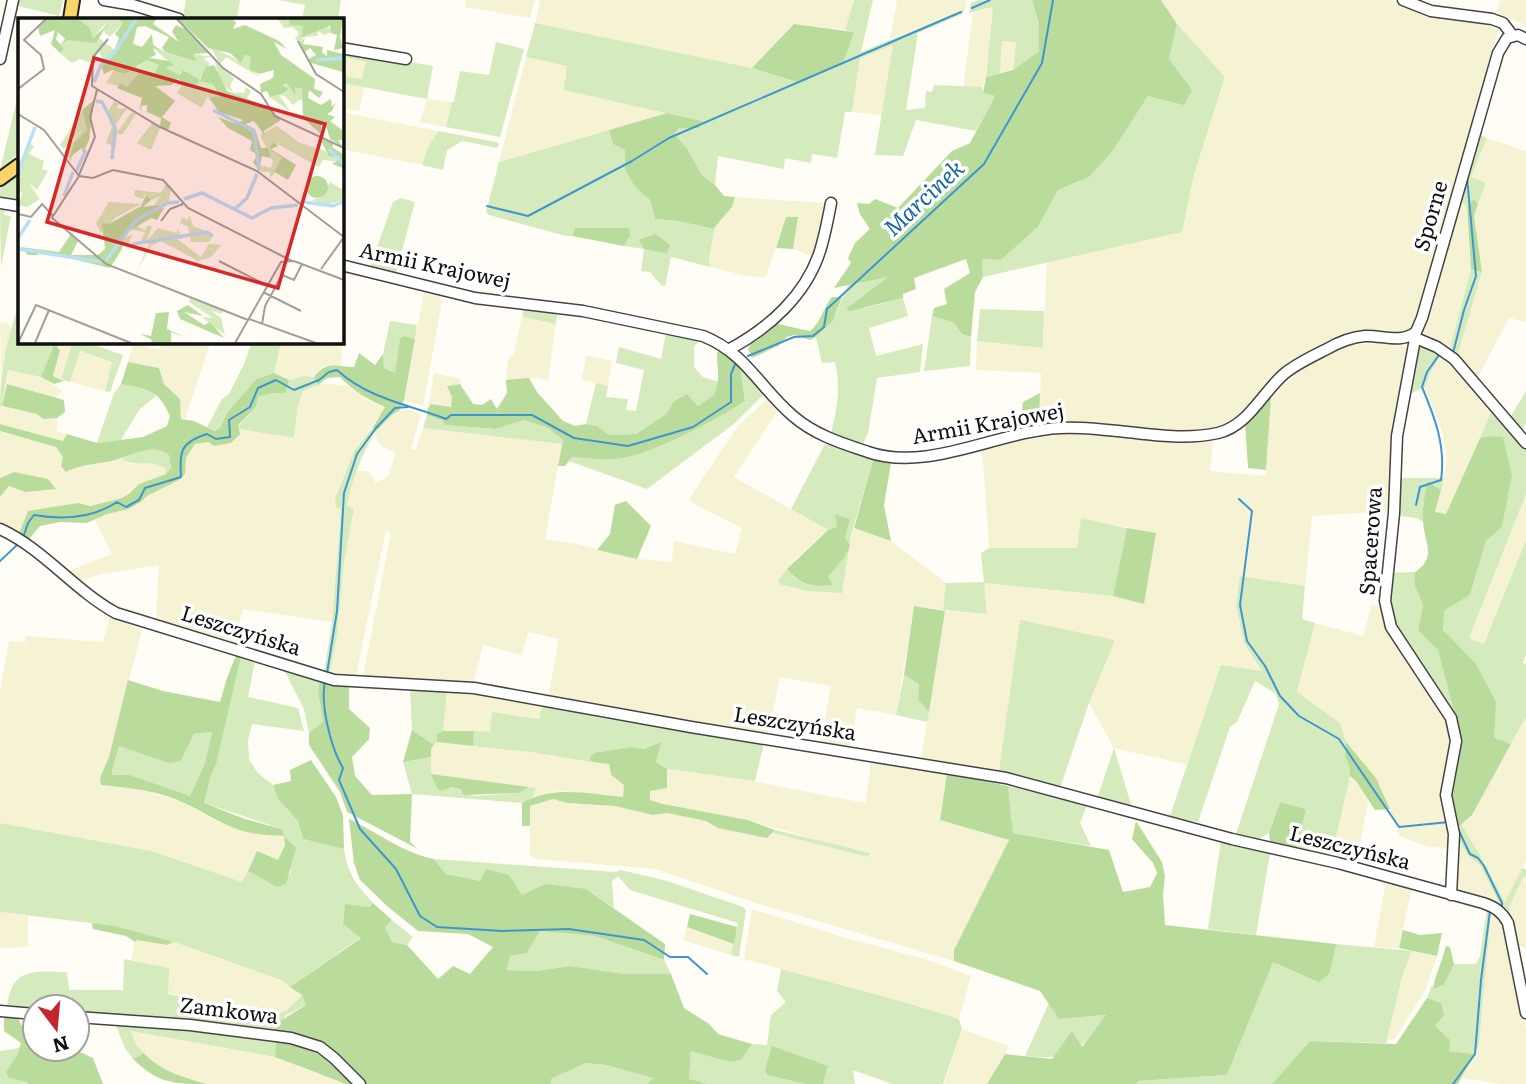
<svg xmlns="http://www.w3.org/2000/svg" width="1526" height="1084" font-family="Literata,serif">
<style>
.farmland{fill:#f6f3d4}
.green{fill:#d5ebbd}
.forest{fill:#b9dc9c;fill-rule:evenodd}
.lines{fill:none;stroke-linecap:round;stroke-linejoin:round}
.stream{stroke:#3f96cf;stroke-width:2}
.minor-casing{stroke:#444;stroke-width:13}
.major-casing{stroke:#222;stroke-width:16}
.minor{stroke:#fff;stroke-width:10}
.major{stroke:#f9d66b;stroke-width:12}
.labels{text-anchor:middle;stroke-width:7;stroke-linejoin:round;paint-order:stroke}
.street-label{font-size:21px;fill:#111;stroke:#fff}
.water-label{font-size:23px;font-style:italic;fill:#1768a6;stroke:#fff}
.inset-river{fill:none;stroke:#b9e0f7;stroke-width:3.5}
.inset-road{fill:none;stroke:#a09f9a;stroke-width:2}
.view{fill:#d62828;fill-opacity:0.15;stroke:#d62828;stroke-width:3.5}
.inset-edge{fill:none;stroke:#111;stroke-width:3.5}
</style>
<rect width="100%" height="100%" fill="#fffdf5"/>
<!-- farmland -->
<path class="farmland" d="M466 0H535L530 18 465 7Z
M540 0H854L845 30 794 24 752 68 535 23Z
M894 0H967L965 9 890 39 897 1Z
M1161 0H1392L1425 16 1479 21 1498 29 1419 313 1412 328 1400 334 1357 331 1293 360 1231 421 1207 429 1160 431 1082 423 1039 424 1041 373 976 370 977 341 1043 348 1047 262 1182 232 1194 175 1225 78 1177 24Z
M1500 0H1526V25L1496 12Z
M993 7 986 77 982 87 963 88 973 13Z
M1002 41 1016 42 1013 70 1000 73Z
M894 44 882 115 852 112 860 57Z
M345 57 366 61 362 79 343 76Z
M526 57 568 66 565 90 667 113 499 162Z
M341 83 364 87 359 111 341 108Z
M427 99 452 102 446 127 420 122Z
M341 112 438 131 427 149 422 165 341 149Z
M1487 138 1526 151V322L1509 318 1477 379 1457 357 1482 272 1474 216 1486 183 1471 178Z
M735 197 825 203 827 207 815 257 793 249 798 217H786L766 277 747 276 710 267 709 259 715 226 732 207Z
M1460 199 1467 207 1471 269 1449 352 1422 337 1421 334Z
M424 292 440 297 442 302 423 406 404 400Z
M341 317H347L340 367 330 365 322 367 314 377 304 376 289 380 274 373 281 341H341Z
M522 317 556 324 548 381 538 378 506 380 508 359 514 353Z
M0 322 7 323 11 327 1 373Z
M61 341H73L61 379 53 376Z
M163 341H211L185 419 181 420 180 399 164 384 159 368 128 362 134 343 159 350Z
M1376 343 1408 347 1394 429 1390 511 1312 516 1305 586 1240 576 1236 605 1244 643 1263 671 1221 665 1188 765 1114 748 1089 703 1114 640 1020 621 999 770 921 759 945 611 986 614 984 583 1113 596 1144 603 1155 533 1081 518 1078 548H989L982 447 1061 434 1213 440 1210 471 1266 476 1271 397 1303 368 1322 357 1350 345Z
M79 351 112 362 105 391 70 382Z
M587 355 612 361 608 386 581 380Z
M1440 357 1463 379 1491 413 1446 514 1435 512 1447 461 1443 434 1425 387 1431 371Z
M8 370 41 377 62 390 56 398 7 384Z
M434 373 461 379 460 384 447 386 452 397V408L432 404 428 408Z
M321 383 348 386 369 401 385 408 354 451 339 488 341 510 332 622 243 609 238 629 239 644 156 619 159 565 101 574 78 582 66 572 112 554 95 520 107 514 129 509 142 501 147 496 179 480 185 474 186 458 195 444 240 434 239 429 294 438 298 405 303 391Z
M769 397 779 409 734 477 828 530 791 563 851 535 854 528 891 541 946 583 943 610 914 606 896 715 857 708 850 748 820 743 831 686 780 677 768 734 548 696 559 639 528 632 522 655 483 645 473 684 363 676 391 534 386 530 356 676 330 673 337 636 344 562 354 510 347 506 349 490 356 471H368L376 483 388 476 396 453 381 446 374 433 393 414 407 409 421 414 411 449H416L423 428H431L562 444 545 539 578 544 630 558 669 562 672 560 674 541 735 554 742 528 692 503 689 499 738 426Z
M0 406 37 414 43 419 57 418V431L67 434 64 441 0 424Z
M0 431 56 447 63 457 66 472 82 465 121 459 129 464H160L165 468 166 474 139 484 130 493 122 498 89 506 78 503 59 506 21 528 19 534 0 524V497L9 486 25 492 14 472 0 478Z
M1526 494V540L1484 644 1469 638Z
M1372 604 1380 607 1392 637 1441 710 1450 736 1443 798 1452 848 1428 847 1400 836 1376 778 1346 742 1340 723 1297 692 1315 623 1363 636Z
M110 617 142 630 109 757 100 778 101 785 132 788 163 796 182 802 219 822 250 833 284 836 285 845 278 860 257 852 242 882 152 851 0 823V692L9 641 25 642 26 636 103 642Z
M447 692 482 695 542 705 539 719 490 733 443 731Z
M1526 717V861L1505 903 1480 855 1461 824 1472 815Z
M437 742 530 752 609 764 611 775 624 785V797L559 791 533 797 535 788 431 774V749Z
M872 762 947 773 940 820 1009 840 954 950V961L753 902 655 869 536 859 530 855V806L553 799 567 803 615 806 653 815 667 813 706 821 719 828 767 838 773 833 867 857 871 852 827 843 748 820 663 804 650 800V791L667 788V769L746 780 865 803Z
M1350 776 1356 781 1368 798V803L1358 853 1338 856 1332 849Z
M1456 835 1468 856 1481 865 1500 905 1498 907 1455 891Z
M1523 876 1526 877V948L1518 946 1509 909Z
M1386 881 1412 888 1399 948 1374 947Z
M752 909 846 938 925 959 971 976 959 1019 904 1002 744 959Z
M1491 911 1498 914 1504 923 1508 941 1526 1028V1084H1499L1461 1078 1479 1045Z
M0 912 28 916V947L0 948Z
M687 927 734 944 731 955 683 940Z
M137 940 167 945 174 942 281 980 302 995 287 1010 272 1017 167 993 168 968 131 960 135 942Z
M1412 951 1437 956 1425 991 1395 1038 1386 1043 1403 973Z
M962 1029 1009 1046 987 1084H944Z
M129 1031 280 1058 301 1068 346 1084H206L187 1079 152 1062 136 1044Z"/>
<!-- green -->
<path class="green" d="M19 0H63L59 16 18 6Z
M186 0H240L237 19H205L183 16Z
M279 0H341L338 19H302L305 5Z
M854 0H873L861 52 965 9 962 14 918 33 906 110 925 108 926 91 932 92 934 85 982 87 983 93 995 96 976 131 916 120 903 156 875 155 893 45 860 58 852 112H845L837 158 812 154 811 163 785 158 784 169 718 156 715 185 702 175 687 148 673 133 679 128H699L701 121 564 90 567 66 526 57 535 23 752 68 797 82 853 32 845 30Z
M979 0H1032L1039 24V51L1013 70 1016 42 1002 41 1000 73 986 77 993 7 969 13 971 3Z
M1177 24 1225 77 1194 175 1182 232 983 277 982 259 1001 260 1038 227 1058 190 1089 177 1112 152 1148 96 1191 90 1169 59Z
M496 42 524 49 500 137 446 127 452 102H454L460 71 489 75Z
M346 51 433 66 427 99 342 83 343 76 362 79 366 62 345 57Z
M17 99 19 100V153L0 170Z
M609 130 613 144 626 150 636 188 650 200 655 219 678 221 712 229 715 226 709 259 710 267 671 257 665 286H662L650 272 641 271 644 249 624 246 630 236 600 229 575 228 572 236H566L489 215 486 212 499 162Z
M438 131 496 142 499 144 497 148 462 141 447 150 443 170 422 165 427 149Z
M1477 134 1487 138 1471 177 1486 183 1478 204 1474 199 1467 207 1460 199Z
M19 170V201L0 199V183Z
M401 198 415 202 396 273 370 267 393 202Z
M0 210H5L4 215 11 216 1 267Z
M1471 269 1482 272 1457 357 1449 352Z
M885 277H889L847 309 865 308 903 298 908 316 869 328 876 356 923 344 920 372 877 378 868 433 862 446 831 434C837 408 841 388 835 362L822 363 816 337 833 321 848 285Z
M19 305V341H61L58 349 54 346 41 377 8 370 2 406H0C0 371 7 337 19 305Z
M524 309 557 314 556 324 522 317Z
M980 309 1044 311 1043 348 977 341Z
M932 316 954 323 962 334 971 337 970 366 924 371Z
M390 321 417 325 415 339 405 336 395 373 384 369 383 354Z
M666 333 700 341 694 346V367L703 377 718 382 714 395 698 406 687 395 674 401 666 414 636 434 609 435 597 426 586 424 596 383 608 386 606 397 628 399 626 410 636 411 644 370 616 363 619 347 661 359Z
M73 341H83L123 355 110 392 105 391 112 362 80 351 70 382 61 379Z
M252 341 281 343 274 373 256 379 227 413 220 428 216 431 207 427 222 399 229 394 244 364Z
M1420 345 1438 352 1440 357 1431 371 1425 387 1407 395 1416 346Z
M740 367 765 393 735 423 647 489 569 461 572 457C586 458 602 461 616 459 649 456 717 420 745 400Z
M304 376 314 377 318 385 303 391 298 405 294 438 239 429 238 426 256 407 258 397 272 393H286L289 380Z
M121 384 151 390 156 396 139 410 121 440 97 443 114 393Z
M1526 391V423L1520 432 1509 419Z
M1491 413 1526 450V494L1469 638 1484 644 1526 540V655L1523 663 1526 664V717L1511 744 1493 739 1443 630 1445 610 1470 595 1486 541 1502 527 1512 476 1490 436 1480 438Z
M427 415 443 420 445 425 496 429 524 420 548 428 563 440 562 444 423 428Z
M373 427 374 433C362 456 351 480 347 506L354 509 344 562 337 636 330 673H324L332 622 341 510 336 507 335 499 354 451Z
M825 444 873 460 851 535 842 593 808 591 779 584 778 581 787 569 796 580 832 584 828 577 844 558V538L850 519 835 514 838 527 828 530 791 509Z
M152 448 163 450 169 454 171 469 166 474 165 468C152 459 135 468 121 459L137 451Z
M1400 478H1444L1441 490 1429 481 1423 504V522C1415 515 1406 519 1398 514Z
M1081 518 1127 528 1113 596 984 583 987 614 943 610 946 583 984 582 981 553 989 548H1077Z
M1414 572 1415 586 1423 605 1418 630 1438 649 1456 717 1392 622 1389 596 1392 573Z
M1240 576 1305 586 1302 619 1315 623 1297 692 1340 723 1346 742 1345 756 1350 768V776L1337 833 1329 857 1297 849 1306 809 1280 802 1269 833 1259 839 1236 834 1279 704 1275 693 1255 681 1237 722 1230 727 1198 822 1170 816 1221 665 1262 671 1244 643 1236 605Z
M1020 620 1115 640 1089 703 1060 788 999 770Z
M241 657 255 661 248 697 298 708 304 731 252 724 248 740 249 760 258 773 273 785 278 799 298 821 303 839 344 849C348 875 356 884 373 903L369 907 345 905 343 924 361 937 290 987 281 980 174 942 116 926 0 912V823L152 851 242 882 248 871 277 887 291 872 282 829 204 803 211 775 216 765Z
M284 670 320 681 318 691 323 722 309 733 304 709Z
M904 675 919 684 918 700 929 712 927 722 896 715Z
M410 690 447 692 443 731 437 733V742L434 745 412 730Z
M542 705 607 719 764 743 755 781 667 769 656 762 660 743 644 749 632 747 589 758 592 762 530 752 473 746 474 731 490 732 492 712 539 719Z
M212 732 205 763 190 796 113 775 112 770 119 746 181 761 194 734Z
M1114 748 1132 808 1097 799Z
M431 757V774L441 791 452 787 460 789 473 796 518 793 529 787 536 788 533 797 522 803 412 794 403 762Z
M1008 786 1087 805 1080 823 1091 846 1013 833Z
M1461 824 1480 855 1505 902 1522 868 1526 869V877H1523L1509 908 1512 923 1498 907 1500 905 1481 866 1468 856 1456 835 1457 827Z
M775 830 871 853 867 857 773 833Z
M1221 841 1270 853 1256 935 1208 929Z
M434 859 615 872 621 870 667 881 743 907 746 910 739 957 731 955 738 923 630 890 618 876 612 882 614 908 586 889 522 896 486 869 480 882 446 874Z
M1487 909 1491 911 1479 1045 1474 1054 1449 1051 1435 1026 1441 1003 1427 998 1432 985 1433 989 1444 985 1454 964H1476L1480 956Z
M392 920 413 937 407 945 392 942 384 927Z
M540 931 595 936 664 960 671 974H625L570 966 536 971 507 970 510 956 527 953Z
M1336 944 1412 951 1403 973 1386 1043 1310 1041 1272 1084H1136L1137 1081 1227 1075 1273 961 1330 973Z
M124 959 169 968 168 994 272 1017 287 1010 302 995 306 1005 286 1015 274 1032 163 1018 77 1013V1007H35V1010L7 1009C10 967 34 971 67 972L69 990H123Z
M781 969 904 1002 959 1019 962 1029 943 1084H892L853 1070 855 1084H823L828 1066 767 1075 805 1084H707L689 1080 691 1050 730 1062 741 1060 752 1044 767 1045 771 1015 786 1002 777 991Z
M1049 1003 1059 1019 1107 1015C1079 1051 1074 1061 1025 1056Z
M118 1024 276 1040 275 1057 130 1031 136 1044 144 1053 133 1059 125 1048 116 1026Z
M20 1048 17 1056 30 1082 26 1084H0V1051Z
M586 1063 606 1065 654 1078 647 1084H551V1079Z"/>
<!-- forest -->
<path class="forest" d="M1032 0H1161L1177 24 1169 59 1192 90 1184 105 1148 96 1112 152 1089 177 1058 190 1038 227 1001 260 982 259 983 277 975 292 971 337 962 334 954 323 932 316 934 308 947 304 944 289 970 273 966 259 914 278 916 289 903 294V298L850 311 846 309 888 277 834 288 851 263 848 258 855 243 870 229 860 214 857 203 869 204 875 199 898 208 952 151 970 143 995 96 983 93 986 77 1013 70 1039 51V24Z
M794 24 854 32 844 60 836 67 797 82 752 68Z
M667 113 702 121 699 128H679L674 134 687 148 702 175 715 185 724 196 735 197 732 207 713 229 678 221 655 219 650 200 636 188 625 170V150L613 144 609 130Z
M1474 199 1478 204 1474 216 1482 272 1471 269 1467 207Z
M786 217H798L793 249 776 248Z
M575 228H629L630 236 624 246 572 236Z
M656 234 670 245 667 253 644 249 639 240Z
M832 297H842L833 321 816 337 810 340 794 335 787 337 778 346 752 358 748 349 753 340 773 323 810 331C821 322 823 308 832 297Z
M404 336 415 339 404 400 399 411 393 414 374 433 373 427 385 407C368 400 353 391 340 377L327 378 318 385 314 377C327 360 335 367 354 367L359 353 375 365 383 354 384 368 395 373 400 339Z
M54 345 60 350 53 376 64 381 54 384 41 377Z
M720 350 740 367 745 401C716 420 650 456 616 459 602 461 586 458 572 457L565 466H558L563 440 548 428 524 420 496 429 445 425 442 420 427 415 428 408 431 404 451 407 452 397 447 386 460 384 473 404 482 405 491 399 497 409 507 393 506 380 529 378 537 392 563 421 575 426 586 424 597 426 609 435 636 434 666 414 674 401 687 394 698 406 714 395C721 375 717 372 717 353Z
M128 362 159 368 164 384 180 399 181 419 194 421 215 431 220 428 227 413 256 379 274 373 289 380 286 393H272L258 397 256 407 238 425 240 434 231 443 214 446 209 442 195 444 186 458 185 474 179 480 147 496 142 501 129 509 107 514 87 523 60 522 40 526 29 539 19 534 28 511 78 503 90 506 122 498 130 493 139 484 166 474 171 468 169 455C152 443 138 453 121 458 102 465 86 462 66 472L61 466 63 457 56 447 0 431V424L63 441 67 434 97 443 143 437 167 426 170 416C158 389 148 389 121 384Z
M7 384 64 400 65 412 57 418 43 419 37 414 2 406Z
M1040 393 1039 424 1020 428 1023 402Z
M1271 397 1266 470 1248 468 1245 423Z
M1490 436 1503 437 1512 476 1502 527 1486 541 1470 595 1445 610 1443 630 1476 664 1496 702 1494 738 1511 744 1472 815 1457 828 1450 797 1461 737 1438 650 1418 630 1423 605 1415 586 1414 573C1439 556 1423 543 1423 519 1422 506 1425 493 1428 481L1441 490 1435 512 1446 514 1480 438Z
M873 460 891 463 884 505 891 541 854 528Z
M14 472 48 479 56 489 25 492 9 486 0 497V478Z
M626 501 651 526 637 559 597 550 610 534 615 505Z
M835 514 850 519 845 538 850 546 844 558 828 577 833 585C813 587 800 585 787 569L828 530 837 527Z
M1127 528 1156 533 1144 604 1113 596Z
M914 606 945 611 929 712 918 700 919 684 904 675Z
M237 653 241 657 216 765 211 775 204 803 245 819 282 829 284 836 296 848 286 884 277 887 248 871 257 851 278 860 285 845 284 836C273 835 262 835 251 833 226 828 205 812 182 802 157 790 128 788 101 785L100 778 109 757 128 680 163 691 220 702 227 678ZM212 732 205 763 190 796 129 775H113L112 770 119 746 169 763 181 761 194 734Z
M320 681 349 685V709L370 728 369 739 352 757 355 776 372 795 412 794 410 842 418 849 347 812 340 792 309 745V733L323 722 318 691Z
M412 730 434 745 431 749V757L403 762Z
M443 731H474L473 746 437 742V733Z
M661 742 656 762 667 769V788L650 791V800L663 804 748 820 775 830 767 838 718 828 706 821 667 813 653 815 615 806 567 803 553 799 530 806V826H522V803C553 785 589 794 623 797L624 785 611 775 609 764 592 762 589 758 595 753 632 747 644 749Z
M1346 742 1376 778 1390 809 1375 810 1356 781 1350 776V768L1345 756Z
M311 760 336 797 343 815 344 849 303 839 298 821 278 799 273 785 291 781 290 770Z
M947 773 1008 786 1013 833 1109 850 1123 892 1150 887 1157 873 1153 863 1132 839 1136 821 1162 862 1165 876 1163 894 1165 925 1336 944 1330 973 1319 982 1273 962 1227 1075 1138 1081 1136 1084H987L1005 1054 1052 1059 1072 1031 1082 1047 1106 1015 1059 1019 1040 991 954 961V950L1009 840 940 820Z
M431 774 529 787 518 793 464 795 460 789 452 787 441 791 437 788Z
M1280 802 1306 809 1297 849 1270 841 1269 833Z
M349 819C377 832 403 853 434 859L446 874 480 881 486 869 509 875 522 895 545 884 586 889 665 944 664 960 595 936 540 931 527 953 510 956 507 970 536 971 570 966 625 974H671L684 1008 709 1024 718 1034 752 1044 741 1060 730 1062 691 1051 689 1079 707 1084H647L653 1078 606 1065 586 1063 551 1079V1084H367L334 1053 318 1041 274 1032 280 1021 306 1005 302 995 290 987 361 938 343 924 345 904 369 907 373 903 392 920 385 927 392 942 407 945 438 979 453 966 470 974 493 947 468 934 418 931 387 906 360 880 354 863Z
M690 914 737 927 734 944 687 927Z
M92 923 116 926 174 942 167 945 137 940 135 942 126 936 93 929Z
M1403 930 1420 935 1442 933 1437 956 1399 948Z
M1446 946 1450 947 1454 964 1444 985 1433 989C1434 978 1443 959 1446 946Z
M1427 998 1441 1003 1444 1015 1435 1026 1450 1040 1449 1051 1474 1054 1458 1084H1272L1310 1041 1396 1044Z
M4 1017H18L21 1025 35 1042V1049H41L44 1052V1049H74L93 1058 103 1084H26L29 1082 9 1078 6 1072 17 1056 21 1043 4 1031Z
M276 1040C311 1047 330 1057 353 1084H346L275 1057Z
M772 1046 828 1066 823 1084H805L767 1075 765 1070Z
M144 1053C159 1070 185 1078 206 1084 172 1084 158 1083 133 1059Z"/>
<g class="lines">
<!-- stream -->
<path class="stream" d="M972 8 990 0
M487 206 528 216 632 161 669 138 961 12
M1453 353 1464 310 1476 276 1467 177
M748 356 794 337 813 336 824 327 827 309 984 164 1042 63 1053 0
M1239 499 1252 511 1240 605 1247 641 1265 666 1280 696 1299 716 1339 739 1399 827 1449 822
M1416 505 1420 487 1441 480C1446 446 1435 418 1422 387L1427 372 1439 355
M23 538 28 523 34 515C63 520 93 518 117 502L126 507 139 500 145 488 181 477C179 451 181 442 207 434L216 439 230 437 229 420 250 407 258 388 276 380 294 390 319 380 329 372 337 370C369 399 407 404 446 419L451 415H532L574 438 628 446 693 427 731 402V374L736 362
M0 561 17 545
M327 673 337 611 344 493 357 454 376 428 395 408 408 407
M325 681C320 705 331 748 343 768L339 780 360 829 396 869 420 916 437 927 502 931 569 929 644 940 670 957H688L707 974
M1457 827 1470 854 1478 858 1484 866 1502 903V906
M1453 1084 1475 1054 1481 980 1490 911"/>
<!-- minor casing -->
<g class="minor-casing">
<path id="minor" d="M104 0 133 5 179 19
M1403 0 1431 11 1492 19 1503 23 1513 36
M341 48 406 59
M0 59 13 0
M0 203 19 206
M341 265 475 298 583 311 703 336C746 353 760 388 793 416 815 435 841 443 868 452 928 473 998 431 1060 428 1111 425 1168 444 1218 433 1248 426 1262 393 1284 374 1296 364 1311 357 1325 350 1337 343 1350 337 1365 336 1382 335 1401 344 1416 332L1422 318 1498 53 1507 38 1518 35 1526 39
M1411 336 1437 347 1454 359 1526 443
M1415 339 1397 436 1394 513 1385 601 1391 627 1451 718 1456 741 1446 795 1454 834 1451 895
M730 349C769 328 806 295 820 251 825 235 828 219 831 203
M0 529C44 549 74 590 116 613L334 680 474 688 691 727 1006 778 1232 839 1338 863 1483 903C1495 907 1502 912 1508 923L1526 1013
M0 1011 35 1014
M77 1017 190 1025 291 1038 320 1047 334 1058 360 1084"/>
</g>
<!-- major casing -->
<g class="major-casing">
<path id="major" d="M70 19 73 0
M0 179 19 165"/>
</g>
<!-- minor -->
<use href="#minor" class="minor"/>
<!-- major -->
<use href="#major" class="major"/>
</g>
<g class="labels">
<!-- street labels -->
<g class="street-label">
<text transform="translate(1431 216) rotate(-74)" y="7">Sporne</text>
<text transform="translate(435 266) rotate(12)" y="7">Armii Krajowej</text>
<text transform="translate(988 424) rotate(-10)" y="7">Armii Krajowej</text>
<text transform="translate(1371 541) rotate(-86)" y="7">Spacerowa</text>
<text transform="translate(241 631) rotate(17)" y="7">Leszczyńska</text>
<text transform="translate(795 724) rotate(9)" y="7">Leszczyńska</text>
<text transform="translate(1350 848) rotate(14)" y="7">Leszczyńska</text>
<text transform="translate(229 1011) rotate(7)" y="7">Zamkowa</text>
</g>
<!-- water labels -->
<g class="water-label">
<text transform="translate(924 198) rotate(-43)" y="8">Marcinek</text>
</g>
</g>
<!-- overview -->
<g transform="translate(18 18)">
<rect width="326" height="326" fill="#fffdf5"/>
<path d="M58 0H98L105 5 92 19 86 14 87 6 75 20ZM259 0H272L271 7 285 8 286 18 307 8 316 13 306 17 300 13 299 18 285 19 283 25 277 21 281 15 275 9 266 10ZM81 20 97 32 86 44 81 33 73 45 62 41 54 45 42 35 46 31 42 27 50 21ZM192 28 223 44 227 37 233 39V51L243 60 208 39 202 46ZM135 30 178 44 175 36 195 39 185 40 192 46 181 62 165 52 162 57 148 50 152 45ZM123 35 125 41 117 52 129 41 141 47 135 57 109 70 88 65 96 52 107 56 115 50 110 45ZM197 44 216 60 212 68 215 74 226 75 228 69 233 73 228 82 202 66ZM181 63 194 66 201 81 189 79 184 90 159 75 166 64 177 70ZM270 66 284 71 288 83 281 82 275 87 267 78 261 77 272 93 251 79ZM96 83 101 86 98 91 109 90 97 108 100 113 114 94 118 96 104 117 99 115 98 129 88 125 94 109 89 96ZM64 92 69 112 59 124 53 143 47 134 65 110 46 131 42 127ZM134 105 142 110 133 132 119 125ZM259 108 282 125 308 133 322 144 305 142 301 149 256 124 253 132 264 140 252 160V154L241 153 242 147 253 150 255 144 242 117ZM10 125 16 128 11 136 26 143 24 151 30 153 19 172 10 164 22 181 9 189 0 187 5 172 0 177V153ZM312 164 325 172V182L308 187 293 182 303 180ZM147 167 153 168 151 184 144 190H138L144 186H136L143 178 133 182 127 176 125 181 116 178 117 172 143 175ZM91 184 123 186 98 199 83 215 78 205ZM172 198 175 208 195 216 191 224H173L170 209 162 205 164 199 169 202ZM130 207 134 209 128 224 140 210 158 215 160 211 164 221H159L183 239 191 226 203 227 193 239 180 243 143 223 133 228 117 256 132 225 104 228V221L114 216 111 226 122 225 127 214 114 212 118 208 127 212ZM172 280 205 293 203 296 192 292 203 300 207 317 184 299 195 300 171 284Z" fill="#d5ebbd"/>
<path d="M30 0H58L71 9 75 20 89 7 78 25 50 22 43 26 47 21 40 14 38 21 46 31 42 35 33 26 37 12 22 18 20 9ZM98 0H139L135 6 161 24 154 14 158 7 167 11 190 35 175 36 179 44 135 30 138 37 131 40 151 43 156 47 148 50 162 57 165 52 182 62 188 49 196 47 209 73 250 89 263 102 246 113 247 118 236 103 227 106 237 111 243 130H250L253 140 244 138 241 153 235 144 240 137 232 132 234 123 210 110 200 99 218 106 225 102 201 94 191 80 202 78 194 66 181 63 177 71 160 61 154 67 137 68 157 83 144 99 153 105 150 112 142 108 143 100 129 94V87L123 88 124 97 122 89 124 80 99 70 103 65 109 69 121 55 135 57 141 47 129 42 107 56 94 52 86 56 83 47 96 33 101 20 97 16 105 5ZM127 8 151 19 144 30 148 35 135 27 134 16 124 29 115 26 119 9ZM159 0H213L218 4 215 11 227 7 261 23 269 31 256 24 263 37 297 61 296 71 305 74 301 80 291 72 290 80 303 87 313 81 314 89 318 84 314 93 309 96 317 99 312 103 324 112 325 122H320L325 129 312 121 307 105H303V116L285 100 284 71 277 69V77L270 66 265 67 270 71 265 75 252 79 249 73 243 75 242 66 255 60 256 52 241 56 231 51 233 39 227 37 223 45 212 35 190 30ZM272 0 325 1 322 19 325 30 316 32 319 17 313 15 312 8 284 19 285 8 271 7ZM287 19 285 26 305 29 304 35 309 38V32L325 36V54L293 45 291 41 298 37 292 30 287 34 283 25ZM76 82 71 122 65 135 64 130 52 139 56 125 69 112 64 92ZM302 121 316 125 314 129 325 136V150L314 146 322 141 311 138ZM256 124 260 128 253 131 278 147 270 162 257 154 252 160 264 140 253 132 252 129ZM288 169a11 11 0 1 1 22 0a11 11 0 1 1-22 0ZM128 177 133 182 125 189 143 186 139 190H146L139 202 133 200 105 217 104 231 92 250 21 233 20 237H10L2 229 41 234 53 216 60 223 53 237H80L87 231 84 205 91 206 123 188ZM170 287 185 298 166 294 186 307 192 304 206 320 162 301 159 293ZM151 294 149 311 167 319 153 314V325H133L134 322 122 316 133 318 138 295Z" fill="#b9dc9c" fill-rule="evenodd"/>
<path class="inset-river" d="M298 42 326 40M76 64 83 47 96 35 119 0M78 83 84 84 97 109 94 141M195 92 236 113 241 151M311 131 326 146M58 154 68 132M0 155 17 109M46 178 55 154M166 181 184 175 234 200 253 190 280 187M285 184 315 188 326 183M217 191 229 180 239 156M0 220 12 202M115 226 189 214 195 218M0 231 84 244M88 242 118 202 150 185 161 184"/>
<path class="inset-road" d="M158 0 205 50 243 76 257 98 326 130M90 21 75 39 74 68 142 109 239 153 326 219M280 23 298 56 326 74M0 71 26 51 23 37 6 22 29 0M0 96 26 112 61 158M61 157 77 119 72 99 79 72M61 158 75 160 95 152 145 162 170 190 274 243M0 196 13 199 24 186 35 198 61 158M33 199 88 246 230 302M143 203 152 191 165 186M201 243 248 267M303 251 326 219M245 274 283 293M231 301 298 325M244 306 247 288 264 257 276 262 284 246M0 325 18 287 113 325M17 325 31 292M217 325 263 244 276 243 326 262"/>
<path class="view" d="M76 40 307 106 260 270 29 204Z"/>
<rect width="326" height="326" class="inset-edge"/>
</g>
<!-- north arrow -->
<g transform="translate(56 1028) rotate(164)"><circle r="33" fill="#ffffff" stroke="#a0a0a0" stroke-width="2"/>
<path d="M0-5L12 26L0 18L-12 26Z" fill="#c4262e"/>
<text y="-10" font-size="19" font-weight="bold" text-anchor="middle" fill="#111111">N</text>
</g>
</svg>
